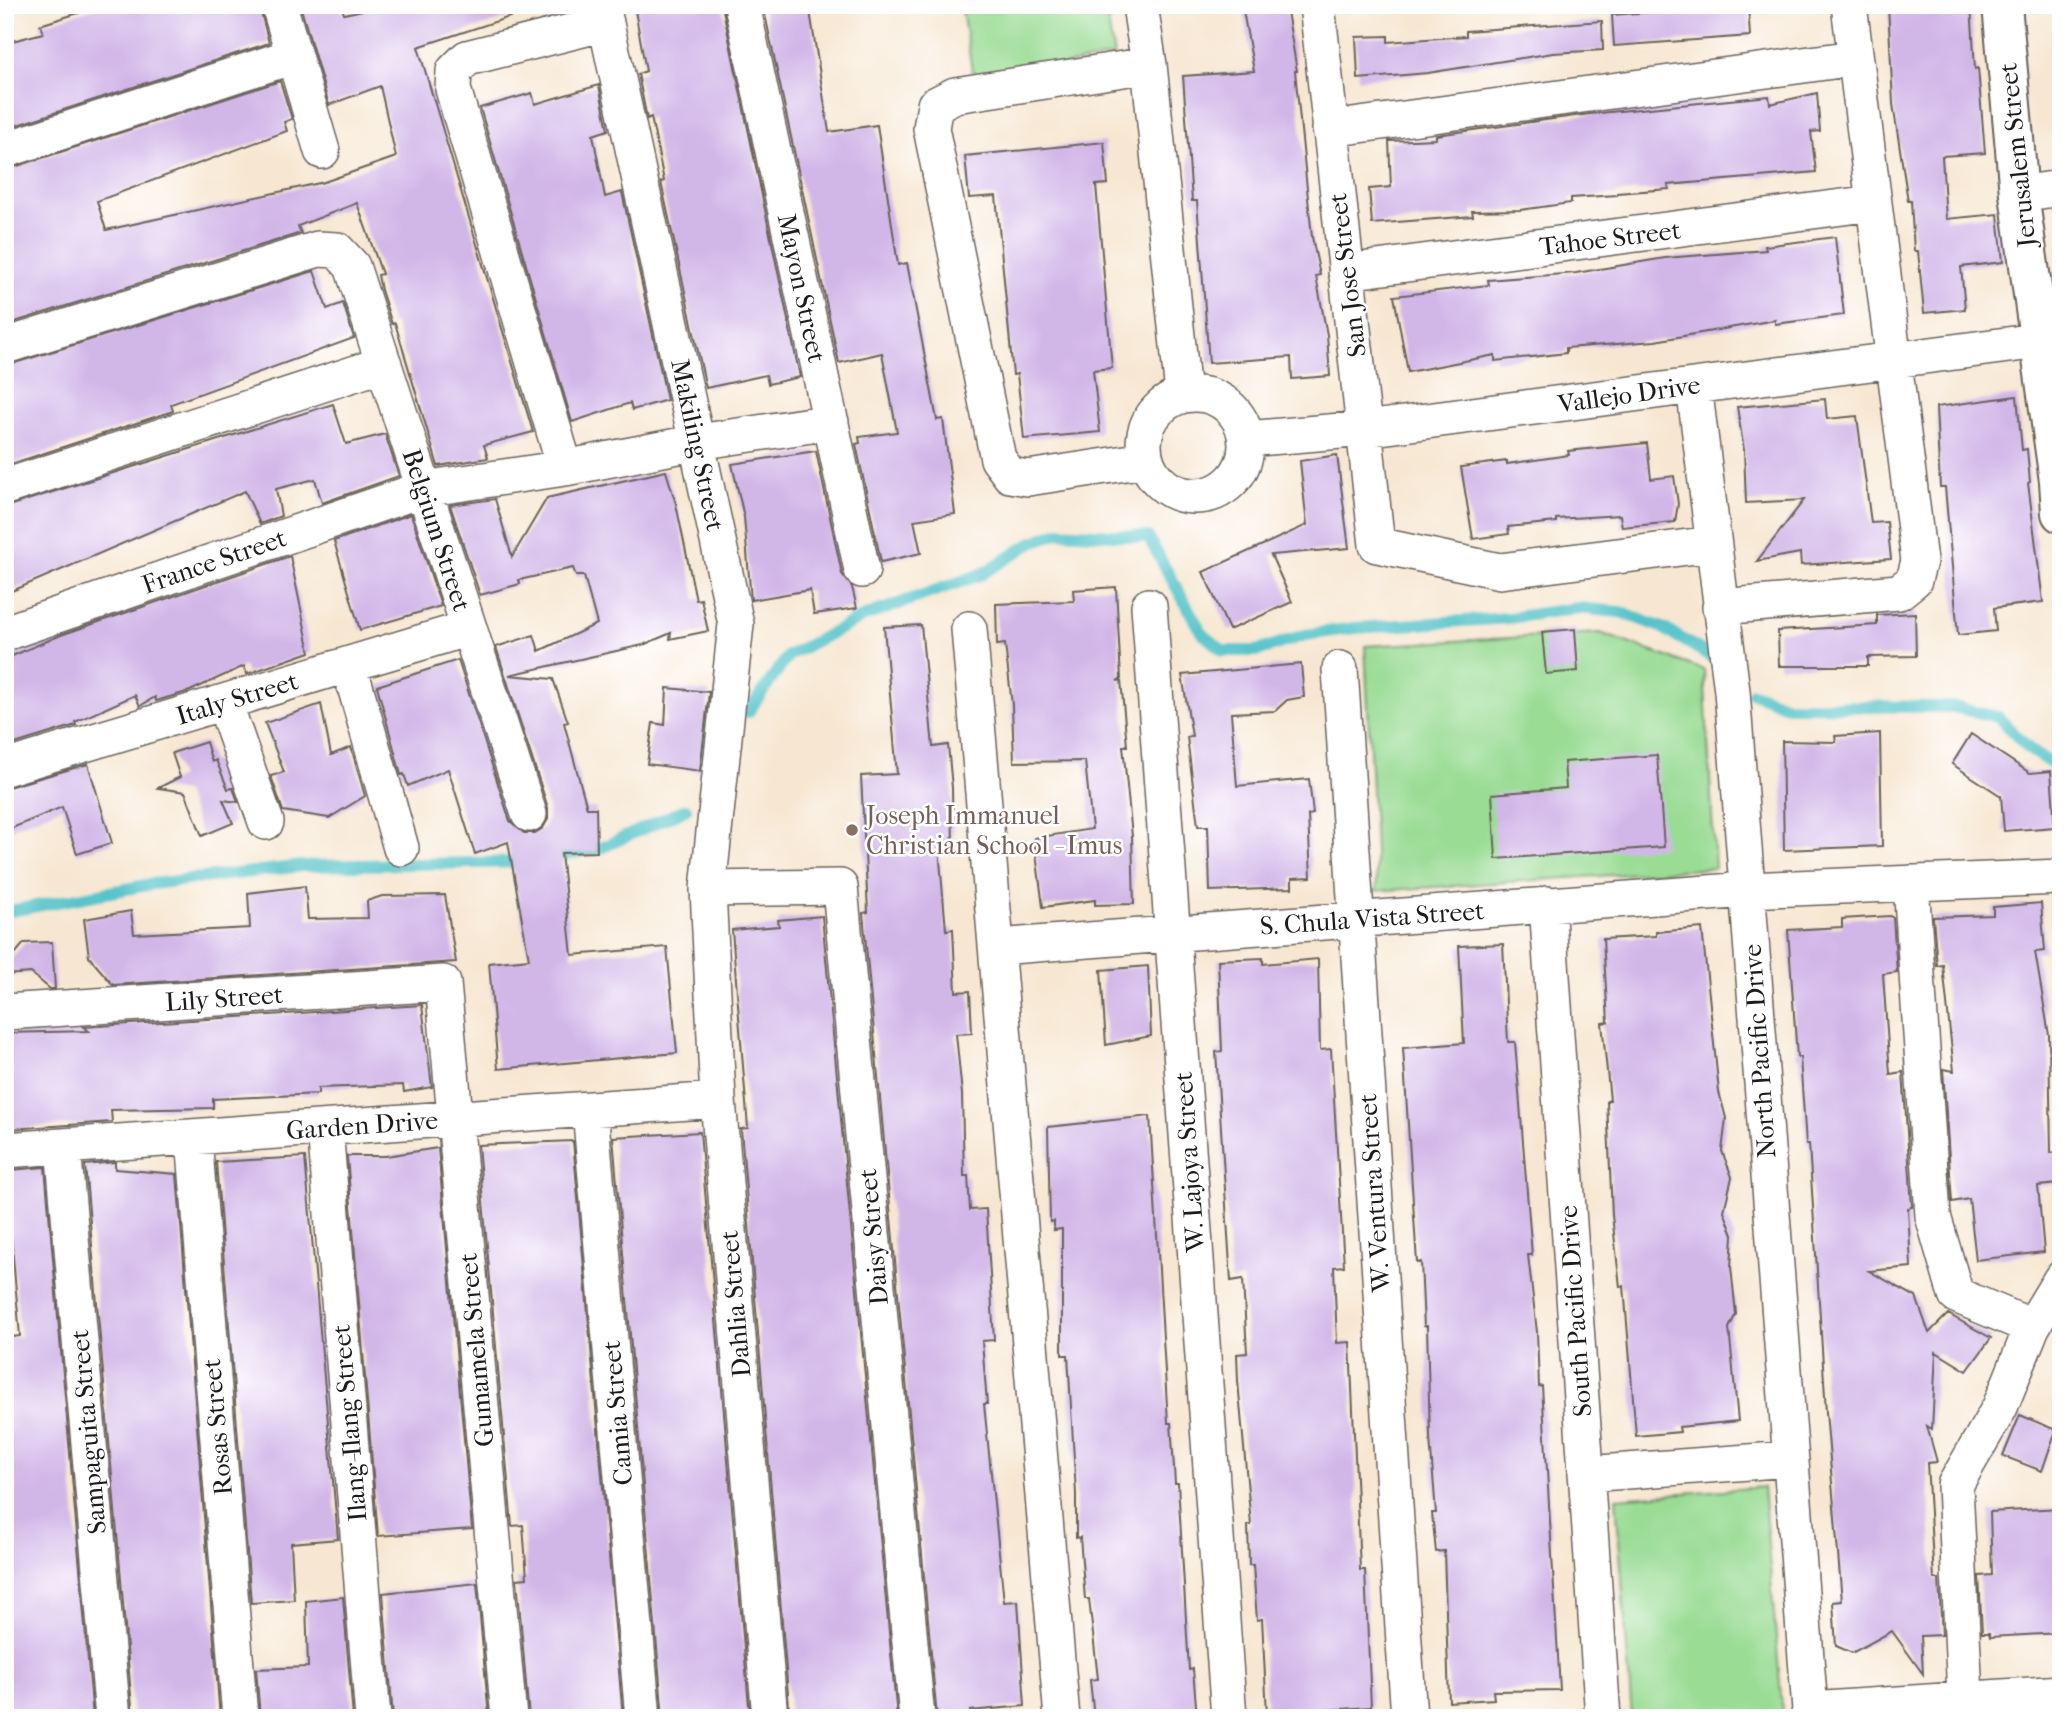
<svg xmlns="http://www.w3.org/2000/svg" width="2066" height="1723" font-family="'IM FELL French Canon',serif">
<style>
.green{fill:#9adc94;stroke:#5b7c58;stroke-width:2}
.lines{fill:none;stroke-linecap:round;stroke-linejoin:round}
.stream{stroke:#55c3c9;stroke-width:12}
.building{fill:#d1b6e8}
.street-casing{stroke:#69635c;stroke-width:38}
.secondary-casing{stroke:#69635c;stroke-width:42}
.street{stroke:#fff;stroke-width:35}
.secondary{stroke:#fff;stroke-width:38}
.education-dot{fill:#8d6e63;stroke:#fff;stroke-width:2.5}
.labels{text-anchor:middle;stroke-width:5;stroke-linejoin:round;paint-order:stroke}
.street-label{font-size:26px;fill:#1c1c1c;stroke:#fff}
.education-label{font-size:26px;fill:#785e54;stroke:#fff;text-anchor:start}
</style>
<rect width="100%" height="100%" fill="#fff"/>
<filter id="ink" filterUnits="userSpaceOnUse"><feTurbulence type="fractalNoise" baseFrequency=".0143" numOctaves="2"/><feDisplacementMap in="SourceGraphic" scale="14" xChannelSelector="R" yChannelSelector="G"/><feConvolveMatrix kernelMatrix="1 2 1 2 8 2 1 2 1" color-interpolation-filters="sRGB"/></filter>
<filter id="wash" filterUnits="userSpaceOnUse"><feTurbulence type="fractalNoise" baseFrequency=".00686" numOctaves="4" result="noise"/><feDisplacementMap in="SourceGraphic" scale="28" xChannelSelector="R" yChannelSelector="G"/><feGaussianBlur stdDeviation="1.57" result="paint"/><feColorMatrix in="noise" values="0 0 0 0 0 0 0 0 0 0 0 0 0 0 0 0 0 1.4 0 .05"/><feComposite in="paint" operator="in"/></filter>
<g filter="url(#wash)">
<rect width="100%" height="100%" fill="#f7e7d2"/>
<!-- green -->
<path class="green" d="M961 5H1105L1114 56 974 81Z
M1600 633 1704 670 1715 868 1377 891 1365 646Z
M1763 1487 1783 1718H1632L1616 1498Z"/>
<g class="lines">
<!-- stream -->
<path class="stream" d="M1753 693 1787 706 1954 707 1998 717 2030 750 2061 770
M748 712 789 655 865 616 982 574 1033 542 1059 532 1148 537 1202 633 1223 651H1257L1305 635 1355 628 1509 618 1577 608 1620 612 1663 628 1712 657
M547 858 603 847 686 809
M5 912 152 884 302 866 526 862"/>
</g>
<g id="blocks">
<!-- building -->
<path class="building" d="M104 5H259L269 43 5 129V43L43 33 40 25Z
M300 5H341L344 14 386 5H527L528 11 418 47 533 432 484 445 488 458 438 466 395 323 392 324 381 290 378 275 382 274 357 203 298 226 301 233 5 325V170L280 81 292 119 284 122 287 131 97 201 106 230 324 182 396 157 380 86 329 105Z
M634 5H722L800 377 768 384 766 375 706 388 661 182 664 181 651 117 647 119 638 74 646 71Z
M763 5H809L829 132 877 125 898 265 907 263 937 420 943 419 955 514 914 520 921 553 881 562 856 444 860 443 859 437 897 432 882 353 839 363Z
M1242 5H1286L1297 71H1295L1312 237 1320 275 1316 276 1327 335 1330 376 1292 379 1291 357 1209 363 1197 201H1192L1183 76 1254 71Z
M1707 5H1748L1750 36 1614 46 1612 15 1707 8Z
M1888 5H1971L1975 69 1978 68 1985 153 1942 156 1946 219 1998 214 2003 262 1961 267 1965 309 1924 313 1918 251H1914L1911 201H1908L1893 104Z
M1602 21 1603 50 1553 53 1428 73 1358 79 1356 37 1388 36V42L1466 36V31Z
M599 85 608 130 593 135 605 197 622 192 667 400 632 410 630 403 572 422 480 108 532 93 535 104Z
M1817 93 1820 131 1811 132 1816 172 1668 185 1669 189 1617 193V195L1571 198V203L1520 210 1472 211 1473 216 1372 224 1369 189 1391 187 1389 141 1436 139V135L1590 114 1769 96 1770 104Z
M1104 142 1108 184 1096 185 1112 368 1093 370 1100 432 1024 439 1017 374 1013 375 996 196 969 198 965 156Z
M1835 237 1844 315 1775 324V320L1655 341 1566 348V353L1495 361V355L1408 372 1394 296 1489 285 1488 280 1576 273 1665 258 1766 250 1765 246Z
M314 271 327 309 343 303 354 338 171 404 173 411 5 466V366Z
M2017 396 2022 450 2027 449 2030 482 2028 483 2043 602 1994 608 1996 631 1958 635 1945 487H1940L1936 407Z
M1825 399 1827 419 1857 416 1871 523 1887 522 1891 559 1801 565 1800 553 1757 561 1804 500 1746 503 1744 450 1737 407Z
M333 404 346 444 385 434 399 476 322 503 315 479 276 489 281 516 260 524 245 491 5 594V507Z
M1647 443 1651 479 1674 476 1678 504 1675 522 1622 527 1620 515 1556 519V522L1508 527 1509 534 1473 539 1461 467 1507 461V464L1569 455 1568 451Z
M816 451 842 574 852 587 857 608 814 614 810 590 751 600 744 517 732 464Z
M1337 455 1349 548 1271 555 1292 602 1229 630 1203 572 1307 525 1300 461Z
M666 471 676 504 696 600 701 599 708 631 670 639 671 633 643 645 509 675 553 679 568 722 564 723 587 808H596L597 852 561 853 572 955 667 947 677 1053 498 1069 489 963 529 959 508 842 475 854 448 769 408 786 404 774 401 775 377 686 458 660 510 821 524 833H535L543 828 548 819V808L496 647 534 635 539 651 597 624 584 576H576L573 568 519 580 520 584 480 595 450 505 495 499 512 557 547 498Z
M411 514 441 606 360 630 334 541Z
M290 556 310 652 247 674 244 666 190 691 156 701 155 697 140 706 135 695 75 722 76 725 5 747V659L61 635Z
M1116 587 1121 679 1117 681 1121 680 1127 746H1123L1132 836 1134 904 1095 905V900L1043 907 1034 838 1092 829 1085 761 1014 762 1012 705 1005 644 997 645 996 604 1074 601 1073 590Z
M1915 613 1916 656 1868 657V666H1779L1778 631 1877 625V615Z
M921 625 933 747 948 745 952 788 953 848 939 849 946 930 953 929 956 992 970 991 972 1033 956 1034 962 1094 964 1176H968L970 1210 986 1209 994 1340 982 1341 987 1404H984L1004 1602 1018 1601 1025 1706 970 1711 971 1718H937L863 913 868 912 861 776 897 774 884 627Z
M1575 629 1578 671 1546 674 1542 632Z
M1301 664 1304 697 1287 700 1275 711 1231 713 1237 786 1309 779 1313 814 1308 815 1311 877 1292 878V888L1210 891 1208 826H1198L1187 737 1192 736 1182 675Z
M667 688 709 692 700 771 647 764 653 723 665 725Z
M321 704 331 755 351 747 365 796 329 818 283 811 271 776 284 772 265 723Z
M1880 733 1882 846 1784 850 1782 741 1836 742 1835 736Z
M1971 734 2030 773 2051 771 2055 827 2004 831 2001 796 1952 764Z
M206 742 212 762 216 760 228 789 233 788 238 802 223 800 233 823 202 836 185 792 158 788 180 777 172 753Z
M1657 755 1664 847 1496 859 1492 794 1566 788 1564 762Z
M88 764 112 843 77 854 62 807 5 831V788Z
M305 886 308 919 368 918 367 901 382 896 445 895 456 962 113 985 89 957 84 919 131 911 134 934 250 928 248 893Z
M2041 903 2045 951 2035 952 2049 1035 2051 1153 2057 1152 2059 1184 2038 1186 2044 1252 1976 1260 1969 1199 1952 1202 1943 1069 1954 1071 1943 965 1937 966 1933 917 1993 915V907Z
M822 916 897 1718H790L741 1129 748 1128 732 930 779 926 778 920Z
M1890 916 1893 918 1897 972 1883 974 1890 1074 1903 1072 1912 1207 1908 1208 1911 1267 1869 1271 1916 1297 1929 1333 1948 1314 1991 1338 1967 1371 1936 1352 1932 1429 1927 1426 1937 1462 1927 1463 1934 1579H1939L1942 1635 1921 1636 1923 1674 1892 1631 1852 1653 1836 1646 1833 1602 1842 1601 1826 1412 1809 1144H1806L1800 1057H1797L1788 930 1842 927V919Z
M1702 928 1719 1092 1726 1118 1722 1151 1732 1177 1724 1211 1733 1235 1731 1267 1736 1314 1729 1328 1738 1421 1679 1427 1680 1432 1636 1436 1624 1286 1620 1287 1612 1215 1607 1101 1610 1100 1602 1023 1608 1022 1603 939 1656 936V932Z
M52 942 55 989H50L31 973 5 975V966L24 943Z
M1503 944 1508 1042H1515L1532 1255H1528L1537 1332 1539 1387 1542 1386 1560 1690 1493 1691 1494 1699 1449 1702 1444 1551 1436 1552 1432 1513H1436L1430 1438 1427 1326H1424L1421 1262 1417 1263 1403 1048 1464 1043 1459 946Z
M1263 958V964L1318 959 1320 1050 1331 1049 1344 1266 1334 1267 1337 1343 1350 1342 1360 1570H1365L1371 1707 1267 1714 1262 1619 1257 1620 1253 1565H1249L1248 1525H1251L1238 1381 1237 1354 1247 1353 1243 1279 1231 1281 1216 1052 1222 1051 1218 960Z
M1148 966 1151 1036 1106 1045 1101 970Z
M422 1005 432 1087 404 1092 403 1085 318 1088V1094L213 1099V1108L111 1110 112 1122 10 1129 5 1033 89 1031 84 1027Z
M1150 1116 1168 1423H1171L1175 1483H1178L1189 1670 1193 1669 1197 1718H1094L1090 1680 1098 1679 1089 1599H1085L1080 1537 1076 1538V1494L1068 1355H1062V1229L1054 1230V1221L1050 1222 1048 1127Z
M700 1132 750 1718H663L613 1137Z
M573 1141 623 1718H584L583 1713 529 1718 517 1579 527 1578 523 1525 512 1526 478 1145Z
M438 1148 472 1529 378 1536 347 1156H386Z
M305 1157 338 1539 291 1543 294 1600 251 1603 216 1162Z
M115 1162V1169L177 1174 220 1718H133L85 1165Z
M45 1167 93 1718H5V1338L20 1336 6 1179H13L12 1170Z
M2020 1415 2056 1430 2042 1471 2003 1456Z
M2061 1508V1633L1990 1637 1989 1633H1982L1979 1576 1992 1575 1990 1512Z
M477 1583 489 1718H393L383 1593Z
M343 1597 353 1718H260L256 1669 308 1667 306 1601Z"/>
</g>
</g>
<g filter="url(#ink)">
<use href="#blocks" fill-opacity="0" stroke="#69635c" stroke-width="2"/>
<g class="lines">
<!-- street casing -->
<g class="street-casing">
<path id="street" d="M279 5 322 151
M602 5 736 624 708 889 718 1100 770 1718
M742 5 862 570
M1140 5 1149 65 1183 394
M1317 5 1377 545 1500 571 1712 544
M1330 129 1855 58
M5 150 293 56
M2019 194 2061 188
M1346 272 1873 203
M5 346 318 249 337 250 352 266 529 814
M1694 386 1732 691 1810 1710 1808 1718
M1144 445a51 51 0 1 1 102 0a51 51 0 1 1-102 0Z
M1246 439 1365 429 2061 338
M1145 460 1028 478 1010 475 998 459 931 128 935 105 955 95 1149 65
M565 468 453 89 454 71 467 58 606 23
M5 487 384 364
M1149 606 1229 1718
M1720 607 1899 592 1914 580 1919 561 1849 5
M969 629 1062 1718
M5 633 423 489 565 468 698 442 831 422
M349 665 401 848
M1340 669 1409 1718
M224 702 266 822
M5 768 469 628
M1911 883 1933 1216 1956 1295 2032 1327
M708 889 840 887 917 1718
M1547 904 1603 1718
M996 947 1747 890 2061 877
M5 1012 443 983 509 1718
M590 1109 643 1718
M325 1128 373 1718
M194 1137 240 1718
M63 1146 113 1718
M5 1150 718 1100
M1586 1474 1790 1459
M1810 1710 2061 1693
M1966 1718 1955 1485 2000 1407 2032 1327 2061 1279"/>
</g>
<!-- secondary casing -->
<g class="secondary-casing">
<path id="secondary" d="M2002 5 2019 194 2059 481 2061 513"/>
</g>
<!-- street -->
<use href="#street" class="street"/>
<!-- secondary -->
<use href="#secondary" class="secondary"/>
</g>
</g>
<!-- markers -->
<circle class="education-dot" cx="852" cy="830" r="7"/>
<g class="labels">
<!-- street labels -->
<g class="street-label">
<text transform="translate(2017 155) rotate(-96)" y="9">Jerusalem Street</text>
<text transform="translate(1610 238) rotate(-7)" y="9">Tahoe Street</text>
<text transform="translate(1347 275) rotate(-97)" y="9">San Jose Street</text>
<text transform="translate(802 288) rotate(78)" y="9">Mayon Street</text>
<text transform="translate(1629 394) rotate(-8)" y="9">Vallejo Drive</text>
<text transform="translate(698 445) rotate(78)" y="9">Makiling Street</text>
<text transform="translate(437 530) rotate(72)" y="9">Belgium Street</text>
<text transform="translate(214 561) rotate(-19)" y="9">France Street</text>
<text transform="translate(237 698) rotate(-17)" y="9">Italy Street</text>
<text transform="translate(1372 918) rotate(-4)" y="9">S. Chula Vista Street</text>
<text transform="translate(224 998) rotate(-4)" y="9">Lily Street</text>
<text transform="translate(1759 1051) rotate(-94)" y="9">North Pacific Drive</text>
<text transform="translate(362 1125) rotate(-4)" y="9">Garden Drive</text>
<text transform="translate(1189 1162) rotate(-94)" y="9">W. Lajoya Street</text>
<text transform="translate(1374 1193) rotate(-94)" y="9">W. Ventura Street</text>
<text transform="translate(873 1237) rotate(-95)" y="9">Daisy Street</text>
<text transform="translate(735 1304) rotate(-95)" y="9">Dahlia Street</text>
<text transform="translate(1575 1311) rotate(-94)" y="9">South Pacific Drive</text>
<text transform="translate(476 1350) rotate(-95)" y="9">Gumamela Street</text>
<text transform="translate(617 1413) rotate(-95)" y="9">Camia Street</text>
<text transform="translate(349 1423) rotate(-95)" y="9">Ilang-Ilang Street</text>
<text transform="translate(217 1427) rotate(-95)" y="9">Rosas Street</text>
<text transform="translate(88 1432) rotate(-95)" y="9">Sampaguita Street</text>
</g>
<!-- education labels -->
<g class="education-label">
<text x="866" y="824">Joseph Immanuel<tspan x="866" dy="30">Christian School - Imus</tspan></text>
</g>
</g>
<!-- margin -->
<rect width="2066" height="1723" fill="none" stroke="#fff" stroke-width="28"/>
</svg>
